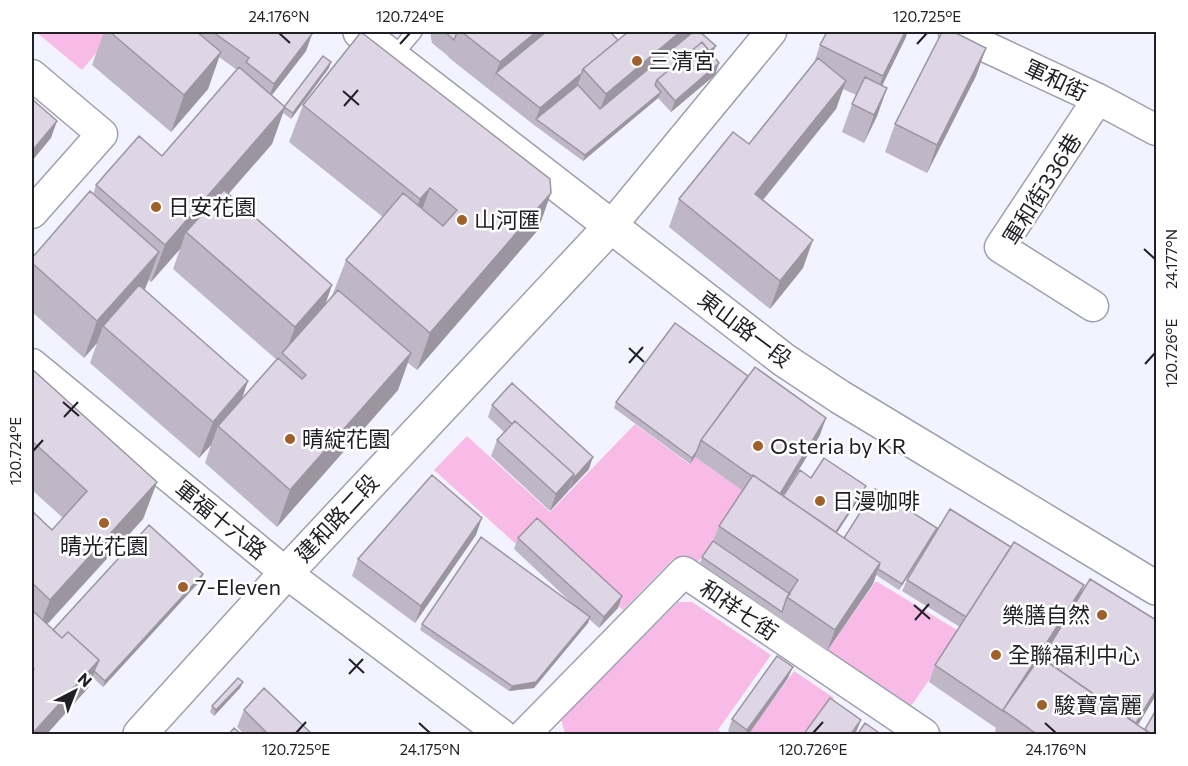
<svg xmlns="http://www.w3.org/2000/svg" width="1188" height="766" font-family="Commissioner,'Noto Sans TC',sans-serif">
<style>
.green{fill:#f8bbe7}
.lines{fill:none;stroke-linecap:round;stroke-linejoin:round}
.service-casing{stroke:#9ea0b0;stroke-width:18}
.minor-casing{stroke:#9ea0b0;stroke-width:33}
.tertiary-casing{stroke:#9ea0b0;stroke-width:36}
.secondary-casing{stroke:#9ea0b0;stroke-width:36}
.service{stroke:#fff;stroke-width:15}
.minor{stroke:#fff;stroke-width:30}
.tertiary{stroke:#fff;stroke-width:33}
.secondary{stroke:#fff;stroke-width:33}
.wall{fill:#bfb7c5;fill-rule:evenodd}
.shaded-wall{fill:#9b95a0}
.building{fill:#ded5e5;stroke:#9b95a0;stroke-width:1.5}
.ticks{fill:none;stroke:#1f1f25;stroke-width:2}
.poi-dot{fill:#a06029;stroke:#fff;stroke-width:2}
.labels{text-anchor:middle;stroke-width:5;stroke-linejoin:round;paint-order:stroke}
.poi-label{font-size:22px;fill:#1f1f25;stroke:#fff;text-anchor:start}
.street-label{font-size:22px;fill:#1f1f25;stroke:#fff}
.neatline{fill:none;stroke:#1f1f25;stroke-width:2}
.ticks-label{font-size:15px;text-anchor:middle;fill:#1f1f25}
</style>
<rect width="100%" height="100%" fill="#f2f3fe"/>
<!-- green -->
<path class="green" d="M36 32H114L82 70Z
M635 424 689 464 695 457 746 493 698 562 689 557 673 559 623 610 533 529 517 545 434 470 467 436 550 512Z
M876 581 962 633 911 706 827 651Z
M678 602H692L771 655 718 730 724 734H565L561 719Z
M794 671 834 698 807 734H748Z"/>
<g class="lines">
<!-- service casing -->
<g class="service-casing">
<path id="service" d="M393 57 414 32"/>
</g>
<!-- minor casing -->
<g class="minor-casing">
<path id="minor" d="M954 32 1098 99 1156 130
M32 75 102 134 32 213
M611 226 771 32
M1093 306 1000 247 1098 99
M32 364 286 573 501 734
M525 734 684 572 924 734"/>
</g>
<!-- tertiary casing -->
<g class="tertiary-casing">
<path id="tertiary" d="M140 734 286 573 611 226"/>
</g>
<!-- secondary casing -->
<g class="secondary-casing">
<path id="secondary" d="M360 32 784 360 840 397 1156 588"/>
</g>
<!-- service -->
<use href="#service" class="service"/>
<!-- minor -->
<use href="#minor" class="minor"/>
<!-- tertiary -->
<use href="#tertiary" class="tertiary"/>
<!-- secondary -->
<use href="#secondary" class="secondary"/>
</g>
<!-- wall -->
<path class="wall" d="M104 32H309L312 34 306 51 272 95 284 107 329 68 291 119 283 113 272 144 228 194 332 285 325 305 332 296 346 260 383 217 289 142 303 105 538 230 417 370 408 363 398 390 277 527 205 463 211 445 199 458 90 363 97 343 84 358 32 312V258L93 194 96 185 162 156 237 70 219 57 208 89 171 132 92 65ZM180 249 173 269 277 360 242 399 248 381 144 290 149 280 151 282Z
M430 32H610L618 40 713 52 711 54 715 75 671 112 658 98 583 161 534 125 448 57 449 56H448L432 43Z
M906 37 882 86 887 88 877 116 864 143 842 132 852 104 856 95 843 89 836 109 763 200 803 268 770 309 669 227 679 199 749 144 814 63 820 45Z
M986 48 976 76 927 173 885 152 895 124Z
M32 369 157 482 143 519 47 625 53 630 203 574 201 580 103 687 92 677 88 688 46 735H32V511L52 530 63 518 32 490Z
M616 402 820 435 783 496 811 478 866 486 864 491 837 533 844 538 937 528 935 534 1011 547 1084 585 1081 592 1156 620V695L1138 725 1145 729 1156 735H999L995 731 996 728 929 682 935 665 960 627 902 591 907 580 934 536 899 590 876 575 873 584 827 651 700 563 702 557 713 541 719 526 743 491 695 457 690 464 614 408Z
M492 405 589 469 550 511 491 456 497 440 504 432 488 417Z
M476 535 415 623 352 576 358 559Z
M518 538 622 596 618 608 599 628 589 619 588 623 534 688 509 691 420 630 422 624 576 607 514 549Z
M788 678 748 735H733L728 731 732 719Z
M243 682 240 688 214 716 210 712 212 706Z
M244 710 313 735H245L237 727Z"/>
<!-- shaded-wall -->
<path class="shaded-wall" d="M536 32H559L496 73 489 90 500 62Z
M680 32H697L598 115 606 94Z
M905 32H907L906 37 873 104 883 76Z
M312 34 306 51 268 100 274 84Z
M716 46 713 52 703 60 705 54Z
M986 48 976 76 927 173 937 145Z
M221 52 208 89 171 132 184 95Z
M331 62 329 68 291 119 293 113Z
M719 63 715 75 671 112 675 101Z
M582 73 576 89 536 119 534 125 540 108Z
M846 81 836 109 745 222 755 194Z
M887 88 877 116 864 143 874 115Z
M661 92 658 98 583 161 585 155Z
M285 107 272 144 191 237 186 232 180 249 151 282 165 245Z
M57 121 51 138 32 161V151Z
M430 188 417 224 407 236 420 199Z
M551 193 538 230 417 370 430 333Z
M813 240 803 268 770 309 780 281Z
M159 252 145 289 108 330 103 326 97 343 84 358 97 321Z
M332 285 319 322 285 355 295 327Z
M411 353 398 390 277 527 290 490Z
M248 381 235 418 218 426 211 445 199 458 213 422Z
M826 418 820 435 773 512 779 495Z
M697 451 695 457 690 464 692 458Z
M593 457 589 469 569 490 573 479Z
M574 474 568 491 550 511 556 494Z
M157 482 143 519 36 636 50 600Z
M866 486 864 491 829 545 831 539Z
M482 518 476 535 415 623 421 606Z
M937 528 935 534 899 590 902 584Z
M880 563 873 584 827 651 835 630Z
M203 574 201 580 103 687 105 681Z
M1084 585 1078 602 1007 713 1003 711Z
M622 596 618 608 599 628 604 617Z
M590 617 588 623 534 688 509 691 512 686Z
M99 660 88 688 46 735H32Z
M793 667 788 678 748 735H745L747 730Z
M243 682 240 688 214 716 216 710Z
M1156 690V695L1132 735 1135 726Z
M861 720 855 735H850Z"/>
<!-- building -->
<path class="building" d="M110 32H197L221 52 184 95Z
M213 32H309L312 34 274 84 246 62 249 58Z
M361 32 550 179 551 193 430 333 346 260 403 193 443 226 457 210 430 188 420 199 303 105Z
M445 32H457L454 40Z
M462 32H536L500 62Z
M546 32H610L618 40 583 69 582 73 540 108 496 73Z
M628 32H680L606 94 583 69Z
M693 32H700L716 46 709 51 702 42 657 80 655 85 661 92 585 155 536 119 578 85 600 109Z
M827 32H905L883 76 820 45Z
M942 32H954L986 48 937 145 895 124Z
M702 42 719 63 675 101 657 80Z
M323 56 331 62 293 113 284 107Z
M818 58 846 81 755 194 813 240 780 281 679 199 733 132 749 144Z
M239 67 285 107 165 245 96 185 139 136 162 156Z
M865 77 887 88 874 115 852 104Z
M32 99 57 121 32 151Z
M224 190 332 285 295 327 186 232Z
M90 191 159 252 97 321 32 263V258Z
M139 285 248 381 213 422 103 326Z
M338 290 411 353 290 490 218 426 278 358 302 379 306 375 282 353Z
M675 323 748 376 701 440 697 451 692 458 616 402Z
M755 367 826 418 780 494 753 475 752 476 701 440Z
M32 369 157 482 50 600 32 583V511L52 530 87 491 32 441Z
M512 383 593 457 573 479 574 474 515 421 512 424 492 405Z
M515 421 574 474 556 494 497 440Z
M824 458 866 486 836 532 783 496 800 470 811 478Z
M432 475 482 518 421 606 358 559Z
M753 475 880 563 835 630 787 597 798 580 719 526Z
M875 489 937 528 902 584 878 569 880 563 844 538Z
M950 509 1011 547 966 617 907 580Z
M537 518 622 596 604 617 518 538Z
M149 525 203 574 105 681 94 671 99 660 68 632 62 638 53 630Z
M481 537 590 617 536 682 512 686 422 624Z
M713 541 790 594 787 597 782 612 702 557Z
M1014 542 1084 585 1003 710V711L935 665Z
M1090 579 1156 620V690L1136 723 1042 658Z
M32 610 62 638 68 632 99 660 32 734V672L34 669 32 667Z
M777 656 793 667 747 730 732 719Z
M1040 657 1152 735H1038L1003 710Z
M238 678 243 682 216 710 212 706Z
M264 688 313 735H269L244 710Z
M830 698 861 720 850 735H803Z
M1156 710V735H1152L1145 729Z
M865 723 882 735H857Z
M234 728 242 735H228Z"/>
<!-- ticks -->
<path class="ticks" d="M279 33 290 43M400 44 410 33M917 44 927 33M343 91 359 105M344 106 358 90M1144 249 1155 259M629 348 644 362M629 363 643 347M1145 364 1155 353M63 402 79 416M64 417 78 402M33 451 43 440M914 605 930 619M915 620 929 604M349 659 364 673M349 674 363 659M419 723 430 733M1045 723 1056 733M296 733 306 722M813 733 823 722"/>
<!-- markers -->
<g class="poi-dot">
<circle cx="637" cy="61" r="6"/>
<circle cx="156" cy="207" r="6"/>
<circle cx="462" cy="220" r="6"/>
<circle cx="290" cy="439" r="6"/>
<circle cx="758" cy="446" r="6"/>
<circle cx="820" cy="501" r="6"/>
<circle cx="104" cy="523" r="6"/>
<circle cx="183" cy="587" r="6"/>
<circle cx="1102" cy="615" r="6"/>
<circle cx="996" cy="655" r="6"/>
<circle cx="1042" cy="705" r="6"/>
</g>
<g class="labels">
<!-- poi labels -->
<g class="poi-label">
<text x="649" y="69">三清宮</text>
<text x="168" y="215">日安花園</text>
<text x="474" y="228">山河匯</text>
<text x="302" y="447">晴綻花園</text>
<text x="770" y="454">Osteria by KR</text>
<text x="832" y="509">日漫咖啡</text>
<text x="104" y="554" text-anchor="middle">晴光花園</text>
<text x="195" y="595">7-Eleven</text>
<text x="1090" y="623" text-anchor="end">樂膳自然</text>
<text x="1008" y="663">全聯福利中心</text>
<text x="1054" y="713">駿寶富麗</text>
</g>
<!-- street labels -->
<g class="street-label">
<text transform="translate(1056 80) rotate(25)" y="8">軍和街</text>
<text transform="translate(1042 189) rotate(-58)" y="8">軍和街336巷</text>
<text transform="translate(745 329) rotate(37)" y="8">東山路一段</text>
<text transform="translate(337 518) rotate(-47)" y="8">建和路二段</text>
<text transform="translate(221 520) rotate(39)" y="8">軍福十六路</text>
<text transform="translate(739 610) rotate(34)" y="8">和祥七街</text>
</g>
</g>
<!-- border -->
<rect width="1188" height="766" fill="none" stroke="#ffffff" stroke-width="66"/>
<!-- north arrow -->
<g transform="translate(75 691) rotate(42)" stroke="#ffffff" stroke-width="4.5" paint-order="stroke">
<path d="M0-4.5L10 22L0 15L-10 22Z" fill="#1f1f25"/>
<text y="-9" font-size="16" font-weight="bold" text-anchor="middle" fill="#1f1f25">N</text>
</g>
<rect x="33" y="33" width="1122" height="700" class="neatline"/>
<g class="ticks-label">
<text x="279" y="22">24.176°N</text>
<text x="410" y="22">120.724°E</text>
<text x="927" y="22">120.725°E</text>
<text transform="translate(1172 259) rotate(-90)" y="5">24.177°N</text>
<text transform="translate(1172 353) rotate(-90)" y="5">120.726°E</text>
<text transform="translate(16 451) rotate(-90)" y="5">120.724°E</text>
<text x="296" y="755">120.725°E</text>
<text x="430" y="755">24.175°N</text>
<text x="813" y="755">120.726°E</text>
<text x="1056" y="755">24.176°N</text>
</g>
</svg>
